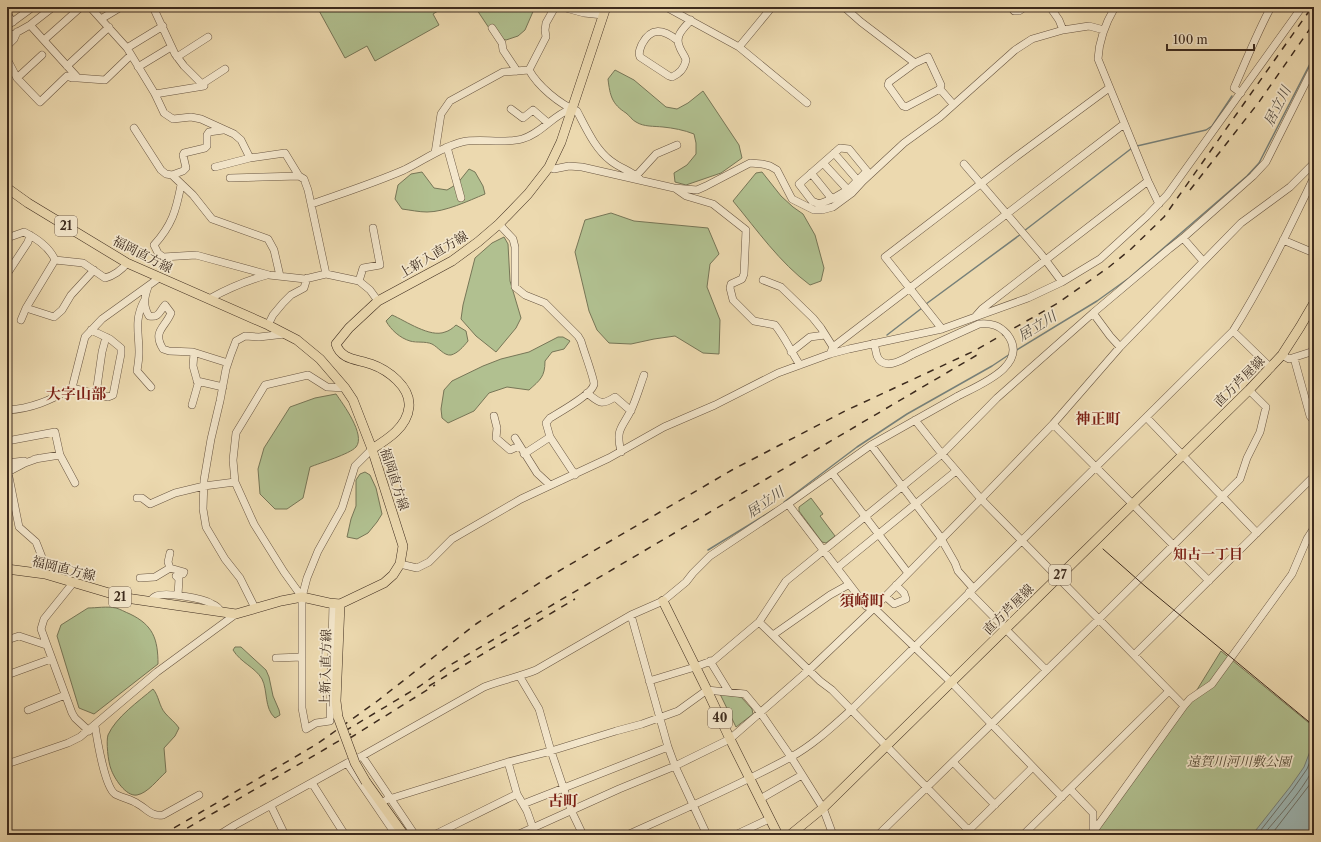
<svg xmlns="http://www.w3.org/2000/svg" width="1321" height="842" font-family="'Libre Caslon Text','Noto Serif JP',serif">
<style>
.green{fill:#b1c090;stroke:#777657}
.water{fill:#9db8b6;stroke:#778079}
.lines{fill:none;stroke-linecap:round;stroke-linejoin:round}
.shore{stroke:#6d726a;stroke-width:1}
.stream{stroke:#778079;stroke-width:1.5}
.minor-casing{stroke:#695642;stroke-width:8}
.major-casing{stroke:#3d2b1e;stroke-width:10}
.minor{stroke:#f3e6cb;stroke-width:7}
.major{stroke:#ecd9af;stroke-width:9}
.tram{stroke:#3d2b1e;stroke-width:1}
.rail{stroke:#3d2b1e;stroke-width:1.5;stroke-dasharray:7 7;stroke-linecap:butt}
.minor-bridge-casing{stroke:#695642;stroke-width:8;stroke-linecap:butt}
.major-bridge-casing{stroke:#3d2b1e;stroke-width:10;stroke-linecap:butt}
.minor-bridge{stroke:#f3e6cb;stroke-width:7}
.major-bridge{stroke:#ecd9af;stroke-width:9}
.labels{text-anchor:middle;stroke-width:3.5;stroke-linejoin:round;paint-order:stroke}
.shield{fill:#f3e6cb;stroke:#746352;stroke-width:1}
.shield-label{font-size:12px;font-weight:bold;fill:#3d2b1e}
.street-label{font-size:13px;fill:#3d2b1e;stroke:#f3e6cb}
.park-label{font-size:13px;font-style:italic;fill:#544935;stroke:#f3e6cb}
.water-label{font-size:14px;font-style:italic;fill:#554e44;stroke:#f3e6cb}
.neighbourhood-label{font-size:14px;font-weight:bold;fill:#7a1f14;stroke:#f3e6cb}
.quarter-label{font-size:15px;font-weight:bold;fill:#7a1f14;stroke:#f3e6cb}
</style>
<rect width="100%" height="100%" fill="#ecd9af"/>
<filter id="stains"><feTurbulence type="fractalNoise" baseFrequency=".005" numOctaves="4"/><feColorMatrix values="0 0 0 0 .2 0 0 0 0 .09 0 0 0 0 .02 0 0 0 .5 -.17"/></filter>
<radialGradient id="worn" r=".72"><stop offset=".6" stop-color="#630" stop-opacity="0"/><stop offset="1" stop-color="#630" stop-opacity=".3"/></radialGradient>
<!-- green -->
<path class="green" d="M317 7H443V8L433 14 439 25 375 61 367 46 345 58Z
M475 7H535L525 30 518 36 506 40 495 37Z
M615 70 634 80 666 107 677 109 688 103 703 91 739 145 742 158 721 173 686 185 675 182 674 173 687 165 696 154V143L694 134C684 130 673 128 663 127 654 126 644 127 636 122 632 120 630 116 626 113 612 104 610 96 608 79Z
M469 169 475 172 483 186 485 194C468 201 445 212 427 212 419 212 410 210 402 209L395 199 398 185 411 174 422 172 434 188 447 190 457 184Z
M762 172 781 196 793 207 803 214 815 235 824 268 821 281 810 285C780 263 757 230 733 201L756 173Z
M611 213 634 221 708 228 719 254 710 264 707 287 720 320 719 354 703 353 675 336 654 339 631 344 609 343 597 330 589 311 575 252 585 220Z
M504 237 508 244 510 281 521 318 516 328 496 352 476 336 461 319 463 305 475 258 492 243Z
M392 315C406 321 430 338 445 332 449 331 453 328 456 325L466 331 468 341C463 347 458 353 451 355 444 356 438 347 432 344 425 341 417 343 410 341 400 338 391 330 386 321Z
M558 337H563L570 341 564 349 552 352 545 361C545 377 540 380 529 390L507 387 489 393 474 411 448 423 442 418 441 409 444 390 452 381 483 366 501 359 529 352Z
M336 394C343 404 366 435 356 447 350 454 320 463 310 467L303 498 287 509H275L260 494 258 469 264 448 290 407 315 398Z
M365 472 370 475 376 488 382 514 377 522 368 533 357 539 347 537 351 519 356 506V480L360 474Z
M811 498 823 514 820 516 835 536 826 543 822 542 799 511V507Z
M88 608C96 608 107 606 116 608 120 609 125 612 130 614 153 625 158 639 158 664L94 714 79 708 57 636 61 625Z
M235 647H241L266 670 269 677 273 696 279 710 280 715 275 718C264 708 268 691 262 679 255 667 241 663 233 650Z
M1221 651 1314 727V835H1094L1182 714Z
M153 689C159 696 159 706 165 713 169 718 175 722 179 728L175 736 164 748 166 772C158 779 148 793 137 795 126 797 114 778 111 769 108 762 106 741 108 735 116 717 139 701 153 689Z
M720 694 741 697 752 709 753 714 736 727Z"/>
<!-- water -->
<path class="water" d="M1314 741V835H1252L1290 787 1304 767Z"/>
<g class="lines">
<!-- shore -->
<path class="shore" d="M1257 835 1293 789 1307 769 1314 752
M1263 835C1278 817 1306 787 1314 766
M1271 835 1314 779"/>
<!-- stream -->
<path class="stream" d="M1137 146 1206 130 1212 126 1232 96
M1024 231 1132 148
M926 304 1021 234
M887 335 922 308
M1015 351 1097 301 1129 278 1247 176 1259 163 1314 56
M784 502 857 447 907 414 992 366 1010 354
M708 550 775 509"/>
<!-- minor casing -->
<g class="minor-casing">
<path id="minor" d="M90 7 127 48 155 94 164 113 173 119 191 117 201 119 234 134 241 140 250 158 285 153 299 176 304 179 308 190 326 274
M153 7 175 54 184 66 204 86 155 94
M562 7 584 13 603 15
M666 7 739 47 807 103
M844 7 861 22 915 63 928 57 941 85 940 89 953 104
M1011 7 1014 11H1019L1025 7
M1050 7 1059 20 1063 30
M1115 7C1105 24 1099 40 1098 59L1148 181 1159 204
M7 14 13 22
M101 19 121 7
M30 25 78 78 105 80 131 55
M7 26 33 7
M492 28 502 43 503 50 517 71
M7 38 30 25 53 7
M44 40 81 7
M677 40C663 29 651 27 642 44 640 49 638 52 640 57L669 76 672 77C680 73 684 69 686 60 685 56 682 53 680 48 674 36 683 29 691 20
M7 46 14 39 17 32
M739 47 772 7
M127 48 163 26
M177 57 208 37
M7 59 17 78 40 102 67 76 72 78H78
M915 63 889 82 888 85 903 106 906 107 940 89
M67 66 109 27
M138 67 171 47
M529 70C538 86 559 104 577 111 586 128 595 149 611 161 620 168 631 171 640 179
M529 70 546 37 545 30 546 23 555 7
M17 78 42 55
M202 84 225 69
M1241 93 1234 88C1246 61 1257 33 1271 7
M511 109 523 118 533 110 548 123
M134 128 161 170 166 174 172 175 193 195 212 219 268 239 274 250 280 276
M447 147 461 198
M840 148 849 149 867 171 849 189 832 199 819 204 812 201 799 184Z
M435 153 441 114 450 101 503 72 529 70
M834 153 860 183
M823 163 848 190
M964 164 1041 254 1062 282
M215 167 250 158
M549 167 554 169 569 166 582 167 674 188 697 190 706 186 750 163 762 164 770 166 777 170 792 199 814 210H822L833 207 852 193 863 181 904 143 940 117 1015 50 1032 39 1063 30 1089 26 1104 30
M811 173 832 199
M172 175 183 171 186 168 183 155 184 153 205 148 207 146V135L209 132 223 130
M636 176 656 154 677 145
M230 178 299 176
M181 185C176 211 172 225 154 245L158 253 163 257 196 255 269 275 305 279 326 274 359 281 370 290 378 301
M676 189 686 196 713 204 746 230 744 274 742 279 731 284 730 288 733 300 754 321 775 325C785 337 791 352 800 365
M312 204C343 193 374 183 404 170 423 161 441 147 462 142 479 138 504 144 522 139 541 134 553 115 571 109
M499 224 513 239 515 247V287L525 295 545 303 578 336 581 341C583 349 594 378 594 384 593 394 558 413 550 418L546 423 550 437 575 475
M7 238 24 232C36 238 49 246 55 260L83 263 105 278C113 276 122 270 127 263
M1183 238 1203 261
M1283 240 1314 253
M55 260 26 308 54 317 62 310 71 295 94 270
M7 274 28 242 30 235
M763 280 781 287 813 318 821 328 833 347
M359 281 363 268 380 265 373 228
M148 287C144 298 143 306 149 316 159 318 159 312 165 305L171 313C165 328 152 331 163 349L169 351 193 352 228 363
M209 299C229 288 245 281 267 275
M144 301C134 320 139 333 139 352 139 358 138 365 137 371L151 387
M1093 313 1110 336 1120 347
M975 317 982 309 1148 181
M21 320 26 308
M268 325 273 315 283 303 291 295 304 288 307 278
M942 329 885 257 1017 156 1109 88
M1233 331 1271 368
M874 343C875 347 876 352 877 356 884 372 904 359 913 354
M791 352 810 337 825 335
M830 354 833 347 1124 124
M1282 355 1289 359 1314 351
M1294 358 1310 416 1314 421
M197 381 223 387
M72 388 108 397 113 395 121 354V348L110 339 91 330
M587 393C600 403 601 406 615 397L631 411
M96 394 102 352 106 337
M192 405 198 384 193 366 194 353
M7 410C31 409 51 400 72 388L85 337 102 319 159 278
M494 416 497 428 496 438 510 450 519 446
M1147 418 1257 533
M915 420 942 454 981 499 1184 706
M1053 424 1209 581
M515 438 537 473 550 485
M7 441 55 432 60 455 35 459
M871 445 939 535 955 563 958 571 973 588
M621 452C615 427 623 428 632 408 637 397 640 386 644 375
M524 454 550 437
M60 455 75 483
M39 458 25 463 8 472 19 527 36 542 38 547 45 565V574
M7 463 24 461
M832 473 908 573
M137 498H142L150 504 175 493 204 486 235 482
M788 504 866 606 874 608 952 683 1062 797
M170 553 168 562 170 568 184 572 183 574 176 576 179 579 178 595
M400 564 417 568 429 562 452 539 521 499 609 458 664 427 715 405 778 373 830 354 849 349 942 329 1028 298 1062 282 1100 259 1147 216 1167 195 1302 7
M837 568 956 471
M140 578 155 577 170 568
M73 583 44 619 41 629 72 713 75 718 89 731
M969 592 1046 670
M885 596 894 604 906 599 904 593 896 585
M302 597 284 572 254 524 235 482 233 460 236 433 265 385 308 375 327 387 345 388
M150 602C152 599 153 597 156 596 166 592 203 598 212 604 217 606 219 608 221 612
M333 603 330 721 316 723 306 729 302 708V597L307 578 318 551 342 508 355 466 372 449
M255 608 240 578 225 559 206 527 203 509 204 480 211 439 220 401 226 369 231 354 236 341 245 336 259 337 285 334
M631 615 668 747 675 766 707 835
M759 622 820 681 832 690 973 835
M773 635 830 595 848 585
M7 640 19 636 46 645
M1134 655 1314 476
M276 658 302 657
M710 661 729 692
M7 675 51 659
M520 677 539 709 551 751 571 810 583 835
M649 681 695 667 714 660 759 622 786 581 942 454 997 398 1093 313 1169 249 1183 238 1253 176 1266 162 1314 66
M28 710 65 695
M95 726C97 739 105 787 115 794 122 798 131 799 138 804 147 809 152 817 163 815L199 795
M362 756 415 835
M508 762 517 794 527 811 533 828
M953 762 995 805
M347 763 396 835
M7 764 68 743 80 737 157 672 236 614
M312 783 345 835
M1070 789 1093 813V833
M760 799 802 775
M386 800 508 762 551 751 616 731 642 724 678 711 707 690 745 694 760 712 791 757 823 808 833 835
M523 804 668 747
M271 806 285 835
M219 835 235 825 347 763 362 756 484 687C501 680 519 677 536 670L631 615 663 601 686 582 693 573 710 556 788 504 871 445 958 396
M434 835 517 794
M517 835 619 789 675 766 730 739 809 670 874 608 981 499 1053 424 1120 347 1241 223 1290 187 1314 163
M627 835C682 810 738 786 791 757 813 745 832 727 851 710L1233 331C1264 282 1289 229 1314 177
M735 835 769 819
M878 835 1099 619 1240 479 1247 458 1260 432 1266 407 1249 390
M964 835 1033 767
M1023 835 1169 691
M1091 835 1184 706 1190 699 1212 684 1217 677 1292 574 1307 539 1314 528"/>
</g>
<!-- major casing -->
<g class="major-casing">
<path id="major" d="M7 188 28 203 127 263 268 325 297 340 320 359 345 388 353 400 372 449 403 546 400 564 393 575 384 583 340 604 329 603 302 597 281 601 236 614 126 598 45 574 7 569
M372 449C388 439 407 427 409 407 411 387 388 370 371 364 357 359 341 360 336 344L349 328 378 301 452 261 478 242 499 224 528 194 549 167 561 142 606 7
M663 601 707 690 730 739 778 835
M338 717 336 701 340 604
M366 782 404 835
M790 835 823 808 1249 390 1282 355 1300 327 1314 303"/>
</g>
<!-- minor -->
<use href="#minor" class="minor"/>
<!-- major -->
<use href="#major" class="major"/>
<!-- tram -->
<path class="tram" d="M1103 549 1146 587 1314 726"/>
<!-- rail -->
<path class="rail" d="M1190 190 1259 102 1314 23
M429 686 575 599
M345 731 420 686 445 668 977 355
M350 738 435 685
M162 835 317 744 376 702 476 624 547 578 732 470 845 411 974 351 1058 303 1109 267 1131 249 1164 217 1312 7
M175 835 303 762 354 732"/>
<!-- minor-bridge casing -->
<g class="minor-bridge-casing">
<path id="minor-bridge" d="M913 354 979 324C991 323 999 325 1007 334 1031 365 979 385 958 396"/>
</g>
<!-- major-bridge casing -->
<g class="major-bridge-casing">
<path id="major-bridge" d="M338 717 355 763 366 782"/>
</g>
<!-- minor-bridge -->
<use href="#minor-bridge" class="minor-bridge"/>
<!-- major-bridge -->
<use href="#major-bridge" class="major-bridge"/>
</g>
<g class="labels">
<!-- shield labels -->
<g class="shield">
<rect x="55" y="216" width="22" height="20" rx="3"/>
<rect x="1049" y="565" width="22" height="20" rx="3"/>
<rect x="109" y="587" width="22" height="20" rx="3"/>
<rect x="708" y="708" width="24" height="20" rx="3"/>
</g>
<g class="shield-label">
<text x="66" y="230">21</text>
<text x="1060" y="579">27</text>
<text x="120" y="601">21</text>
<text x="720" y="722">40</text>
</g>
<!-- street labels -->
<g class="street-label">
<text transform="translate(143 254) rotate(27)" y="5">福岡直方線</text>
<text transform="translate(433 254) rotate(-31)" y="5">上新入直方線</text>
<text transform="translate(1239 381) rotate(-45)" y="5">直方芦屋線</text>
<text transform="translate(395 479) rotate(72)" y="5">福岡直方線</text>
<text transform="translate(64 568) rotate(14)" y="5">福岡直方線</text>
<text transform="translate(1008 609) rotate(-45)" y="5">直方芦屋線</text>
<text transform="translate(325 668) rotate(-89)" y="5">上新入直方線</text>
</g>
<!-- park labels -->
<g class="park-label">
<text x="1239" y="766">遠賀川河川敷公園</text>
</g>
<!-- water labels -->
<g class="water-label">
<text transform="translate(1277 106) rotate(-63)" y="5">居立川</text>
<text transform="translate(1037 326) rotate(-32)" y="5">居立川</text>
<text transform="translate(765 502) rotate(-34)" y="5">居立川</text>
</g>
<!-- neighbourhood labels -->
<g class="neighbourhood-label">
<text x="1208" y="559">知古一丁目</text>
</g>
<!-- quarter labels -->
<g class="quarter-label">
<text x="76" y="399">大字山部</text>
<text x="1098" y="424">神正町</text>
<text x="862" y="606">須崎町</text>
<text x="563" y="806">古町</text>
</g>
</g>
<!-- margin -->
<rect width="1321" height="842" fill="none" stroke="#ecd9af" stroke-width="24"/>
<rect x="8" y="8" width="1305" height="826" fill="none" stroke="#3d2b1e" stroke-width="2"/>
<rect x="12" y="12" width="1297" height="818" fill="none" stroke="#3d2b1e"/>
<!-- scale -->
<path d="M1167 44v6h87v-6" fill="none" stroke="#3d2b1e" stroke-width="2"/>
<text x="1173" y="44" font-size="12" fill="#3d2b1e" stroke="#f3e6cb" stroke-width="3" paint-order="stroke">100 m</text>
<rect width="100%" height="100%" filter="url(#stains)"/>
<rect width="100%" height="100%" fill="url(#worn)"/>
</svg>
